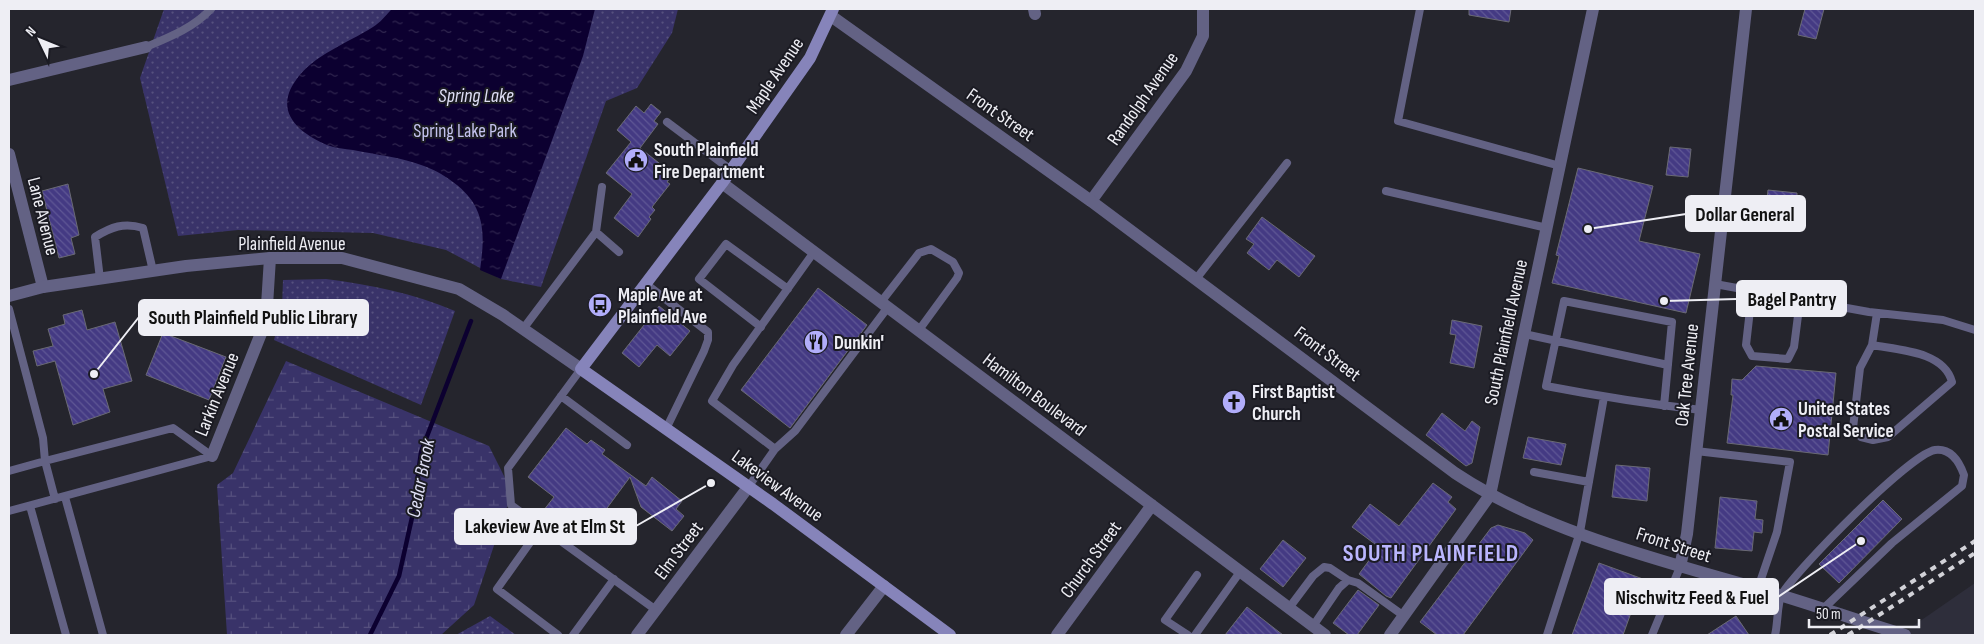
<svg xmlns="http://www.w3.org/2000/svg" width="1984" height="644" font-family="'Sofia Sans Condensed',sans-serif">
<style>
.built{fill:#2e2e3b}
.wetland{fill:url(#wetland-marsh)}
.park{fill:url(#park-dots)}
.water{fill:url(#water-ripples)}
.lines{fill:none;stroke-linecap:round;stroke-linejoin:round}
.stream{stroke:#0c0030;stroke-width:4.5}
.building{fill:url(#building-back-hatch);stroke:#6a6a74}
.service{stroke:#636284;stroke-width:8}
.minor{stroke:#636284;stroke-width:12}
.tertiary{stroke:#636284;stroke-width:12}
.secondary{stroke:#8684ba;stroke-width:12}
.rail{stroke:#d2d2d8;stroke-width:4;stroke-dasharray:6 6;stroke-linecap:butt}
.labels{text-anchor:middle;stroke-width:4;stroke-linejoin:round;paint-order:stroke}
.street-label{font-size:19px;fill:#eeeef4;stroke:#1b1b23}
.park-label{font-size:19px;fill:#c4c3ee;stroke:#1b1b23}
.poi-label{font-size:19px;font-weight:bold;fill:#eeeef4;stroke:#1b1b23;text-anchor:start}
.water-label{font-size:20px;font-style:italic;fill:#dfdff5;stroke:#1b1b23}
.district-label{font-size:24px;font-weight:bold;letter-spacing:1px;fill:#bab6fe;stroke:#1b1b23}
.leader{fill:none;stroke:#eeeef4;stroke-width:2}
.callout-dot{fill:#eeeef4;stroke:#1b1b23;stroke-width:2}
.callout{fill:#eeeef4;stroke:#eeeef4;stroke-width:2}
.callout-label{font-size:20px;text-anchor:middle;font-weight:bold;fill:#111}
</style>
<defs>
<pattern id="wetland-marsh" width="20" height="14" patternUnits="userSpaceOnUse" patternTransform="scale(1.25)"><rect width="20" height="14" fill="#393369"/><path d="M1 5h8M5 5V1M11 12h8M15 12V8" fill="none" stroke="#56517f"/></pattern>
<pattern id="park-dots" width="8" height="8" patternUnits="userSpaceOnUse" patternTransform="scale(1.25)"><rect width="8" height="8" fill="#393369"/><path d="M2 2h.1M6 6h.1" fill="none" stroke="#56517f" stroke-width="1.8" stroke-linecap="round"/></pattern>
<pattern id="water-ripples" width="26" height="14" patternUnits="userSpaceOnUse" patternTransform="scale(1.25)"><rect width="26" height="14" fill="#0c0030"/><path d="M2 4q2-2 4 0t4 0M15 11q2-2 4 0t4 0" fill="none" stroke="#30264f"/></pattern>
<pattern id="building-back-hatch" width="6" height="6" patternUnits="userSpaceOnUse" patternTransform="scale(1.25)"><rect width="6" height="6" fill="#443a83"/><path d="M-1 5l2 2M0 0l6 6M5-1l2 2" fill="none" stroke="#5f5795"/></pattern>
</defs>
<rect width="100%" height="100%" fill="#25252d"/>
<!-- built -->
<path class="built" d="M1975 583V635H1900Z"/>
<!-- wetland -->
<path class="wetland" d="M286 361 489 446 512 492 474 605 441 635H227L217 485 233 473Z"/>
<!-- park -->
<path class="park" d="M164 9H678L672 33 637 88 606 101 541 287 501 279 446 250 373 233 238 230 178 236 140 78Z
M326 279C371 285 413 293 455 311L421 405 274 340 282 308 283 280Z
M490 616 516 635H456Z"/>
<!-- water -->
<path class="water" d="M392 9H595L583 56 501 279 480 270C483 248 486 225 474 204 464 187 441 172 424 166 401 157 377 155 353 150 345 149 335 148 327 145 299 133 273 112 296 80 313 55 348 43 373 27 380 23 386 15 392 9Z"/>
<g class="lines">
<!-- stream -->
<path class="stream" d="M370 635 399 576 413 513 421 452 471 321"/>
</g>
<!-- building -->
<path class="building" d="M1469 9H1511L1509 22 1469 15Z
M1805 9H1824L1816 39 1798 35Z
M651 104 661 112 654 121 658 124 640 148 673 174 667 182 670 184 652 207 655 210 649 217 651 219 638 237 614 218 632 194 606 173 631 142 617 130 636 106 644 113Z
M1670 147 1691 149 1688 177 1666 175Z
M1578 168 1653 186 1639 241 1700 254 1686 313 1552 283 1559 256 1556 255Z
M68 184 79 235 71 238 75 254 59 258 42 191Z
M1768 190 1797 193V220L1765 218Z
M1262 217 1315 256 1299 277 1277 260 1269 270 1247 253 1254 244 1246 239Z
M818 288 867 325 790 428 741 390Z
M659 306 690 331 670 356 657 345 639 367 622 353Z
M82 310 87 330 115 322 132 381 103 389 110 412 73 425 55 361 37 366 33 351 53 346 48 329 65 324 63 315Z
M1452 320 1482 326 1474 368 1450 363 1456 335 1450 334Z
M163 333 226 357 209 400 146 375Z
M1756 366 1836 373 1828 455 1727 443 1733 395H1731L1732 379 1742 380Z
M1442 413 1465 431 1472 421 1480 427 1472 463 1466 466 1426 435Z
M566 428 587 444 591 440 605 450 602 454 646 486 652 477 682 501 676 509 684 516 672 531 641 507 630 477 593 527 568 508 555 526 540 515 554 497 528 477Z
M1528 437 1566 444 1561 465 1523 458Z
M1616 465 1650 468 1647 501 1612 497Z
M1433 483 1452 497 1448 502 1456 509 1391 598 1386 596 1359 574 1379 547 1352 527 1370 504 1399 526Z
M1720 497 1757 501 1755 519 1763 520 1762 533 1754 532 1752 551 1715 548Z
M1883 500 1902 519 1839 583 1819 564Z
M1498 525 1525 533 1533 540 1463 635H1437L1420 622 1491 528Z
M1283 540 1306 558 1283 587 1260 569Z
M1599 563 1643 579 1623 635H1572Z
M1358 590 1379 605 1357 635H1349L1333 623Z
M1247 607 1283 635H1225Z
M1736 616 1749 635H1707Z"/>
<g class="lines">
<!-- service -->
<path class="service" d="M1420 9 1398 121 1560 166
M146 47C170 37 193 28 211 9
M667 122 731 170
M1386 191 1547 228
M596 232 602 187
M100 279 95 237C111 227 124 222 143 228L153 271
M1196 279 1287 163
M646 284 708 332V340L704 351 666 429
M1715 284 1869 312 1943 320 1975 330
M1752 292 1746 345 1752 356 1788 359 1794 347 1800 300
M881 302 919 253 931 249 953 262 959 273 957 278 919 330
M9 309 43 438 45 461 9 471
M761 327 699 279 726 244 788 289
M523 329 596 232 619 252
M1524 334 1668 365
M1872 345C1898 350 1944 351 1952 382L1888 437 1873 440 1861 437 1853 428 1860 368 1872 345 1877 313
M581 369 508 468 511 505 656 610
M561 396 627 445
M1664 406 1672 322 1564 301 1546 386C1598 396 1649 404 1701 410
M775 449 795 431 888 307
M1696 451 1790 462 1777 532 1758 588
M1534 472 1589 482
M749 486 775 449 712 401 733 365 814 252
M65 497 103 635
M30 506 66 635
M9 511 212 456 173 428 45 461 55 499
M541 527 497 589 558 635
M1289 608 1313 576 1324 567 1330 568 1348 580
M1313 626 1339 588 1348 580 1358 583 1404 616
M573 635 614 579
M1188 635 1165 620 1197 575
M1195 635 1240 572
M1547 635 1580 532 1604 397
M1652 635 1680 567
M1775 635C1778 624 1777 602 1782 594 1797 569 1910 454 1935 450 1951 448 1959 461 1964 475L1962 486 1892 543 1823 609"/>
<!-- minor -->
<path class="minor" d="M1034 9 1035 14
M9 80 146 47
M9 154 43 287
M722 183 1325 635
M1091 201 1186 71 1203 36V9
M212 456 266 321 270 258
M637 635 749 486
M846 635 884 586
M1057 635 1152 505
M1390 635 1490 495"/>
<!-- tertiary -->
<path class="tertiary" d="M831 16 1091 201 1455 473C1542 531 1656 559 1756 588 1806 602 1855 620 1905 635
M9 296 43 287 186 266 270 258H342L459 289 503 315 581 369
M1490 495 1593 9
M1680 567 1687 534 1746 9"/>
<!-- secondary -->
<path class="secondary" d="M833 9 810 58 722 183 581 369 773 504 950 635"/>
<!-- rail -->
<path class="rail" d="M1830 635 1975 541
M1848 635 1975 553"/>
</g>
<!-- icons -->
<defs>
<g id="civic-disc" transform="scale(1.25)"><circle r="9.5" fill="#b1adfa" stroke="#1b1b23"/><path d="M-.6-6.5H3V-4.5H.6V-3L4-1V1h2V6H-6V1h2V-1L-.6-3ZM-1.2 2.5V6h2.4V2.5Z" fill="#111"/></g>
<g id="bus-disc" transform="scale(1.25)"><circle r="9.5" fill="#b1adfa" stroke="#1b1b23"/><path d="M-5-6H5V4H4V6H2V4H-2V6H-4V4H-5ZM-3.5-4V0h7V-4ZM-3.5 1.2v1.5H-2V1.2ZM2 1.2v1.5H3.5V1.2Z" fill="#111"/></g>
<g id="restaurant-disc" transform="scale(1.25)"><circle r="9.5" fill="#b1adfa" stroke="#1b1b23"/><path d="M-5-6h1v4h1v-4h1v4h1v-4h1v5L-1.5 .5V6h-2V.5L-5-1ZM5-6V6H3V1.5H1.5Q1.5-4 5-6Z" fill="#111"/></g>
<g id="church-disc" transform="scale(1.25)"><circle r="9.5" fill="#b1adfa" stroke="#1b1b23"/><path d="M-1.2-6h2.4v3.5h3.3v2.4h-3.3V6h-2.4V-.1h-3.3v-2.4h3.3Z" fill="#111"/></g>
</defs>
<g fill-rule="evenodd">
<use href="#civic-disc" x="636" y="160"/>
<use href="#bus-disc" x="600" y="305"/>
<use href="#restaurant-disc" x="816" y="342"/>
<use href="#church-disc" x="1234" y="402"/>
<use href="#civic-disc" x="1781" y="419"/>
</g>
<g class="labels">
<!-- street labels -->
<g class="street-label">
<text transform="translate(774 75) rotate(-56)" y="7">Maple Avenue</text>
<text transform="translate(1142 98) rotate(-55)" y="7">Randolph Avenue</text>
<text transform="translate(1001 114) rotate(35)" y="7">Front Street</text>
<text transform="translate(44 216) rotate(76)" y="7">Lane Avenue</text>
<text x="292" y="250">Plainfield Avenue</text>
<text transform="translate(1505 332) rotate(-78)" y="7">South Plainfield Avenue</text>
<text transform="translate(1328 353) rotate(37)" y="7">Front Street</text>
<text transform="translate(1686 375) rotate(-84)" y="7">Oak Tree Avenue</text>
<text transform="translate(216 394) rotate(-68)" y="7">Larkin Avenue</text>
<text transform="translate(1035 394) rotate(37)" y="7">Hamilton Boulevard</text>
<text transform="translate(778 485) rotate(36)" y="7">Lakeview Avenue</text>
<text transform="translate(1674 544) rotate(18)" y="7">Front Street</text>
<text transform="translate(678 550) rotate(-53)" y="7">Elm Street</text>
<text transform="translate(1090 559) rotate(-54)" y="7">Church Street</text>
</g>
<!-- park labels -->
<g class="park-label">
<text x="465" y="137">Spring Lake Park</text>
</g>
<!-- poi labels -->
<g class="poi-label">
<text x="654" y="156">South Plainfield<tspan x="654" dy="22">Fire Department</tspan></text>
<text x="618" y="301">Maple Ave at<tspan x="618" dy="22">Plainfield Ave</tspan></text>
<text x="834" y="349">Dunkin'</text>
<text x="1252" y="398">First Baptist<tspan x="1252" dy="22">Church</tspan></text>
<text x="1798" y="415">United States<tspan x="1798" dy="22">Postal Service</tspan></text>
</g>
<!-- water labels -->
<g class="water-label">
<text x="476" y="102">Spring Lake</text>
<text transform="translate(420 478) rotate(-79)" y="7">Cedar Brook</text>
</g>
<!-- district labels -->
<g class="district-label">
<text x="1431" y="561">SOUTH PLAINFIELD</text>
</g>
</g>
<!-- callouts -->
<path class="leader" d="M1588 229L1686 214M1664 301L1737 299M94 374L139 317M711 483L636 526M1861 541L1778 597"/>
<g class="callout-dot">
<circle cx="1588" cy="229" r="5"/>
<circle cx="1664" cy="301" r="5"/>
<circle cx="94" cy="374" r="5"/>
<circle cx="711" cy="483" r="5"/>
<circle cx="1861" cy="541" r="5"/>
</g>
<g class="callout">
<rect x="1686" y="196" width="119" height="35" rx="5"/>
<rect x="1737" y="281" width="109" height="35" rx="5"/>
<rect x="139" y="300" width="229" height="35" rx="5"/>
<rect x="455" y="509" width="181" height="35" rx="5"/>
<rect x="1605" y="579" width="173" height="35" rx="5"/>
</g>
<g class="callout-label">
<text x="1745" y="221">Dollar General</text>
<text x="1792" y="306">Bagel Pantry</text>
<text x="253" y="324">South Plainfield Public Library</text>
<text x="545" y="533">Lakeview Ave at Elm St</text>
<text x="1692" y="604">Nischwitz Feed &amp; Fuel</text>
</g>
<!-- border -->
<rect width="1984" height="644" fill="none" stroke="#eeeef4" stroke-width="20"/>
<!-- north arrow -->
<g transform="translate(40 40) rotate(313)" stroke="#1b1b23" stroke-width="4" paint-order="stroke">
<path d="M0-4L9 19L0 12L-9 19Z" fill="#eeeef4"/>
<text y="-8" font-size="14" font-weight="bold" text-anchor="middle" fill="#eeeef4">N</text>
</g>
<!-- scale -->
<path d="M1809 619v8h110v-8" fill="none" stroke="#eeeef4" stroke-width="2.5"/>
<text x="1816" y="619" font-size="15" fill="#eeeef4" stroke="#1b1b23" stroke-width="4" paint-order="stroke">50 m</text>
</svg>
